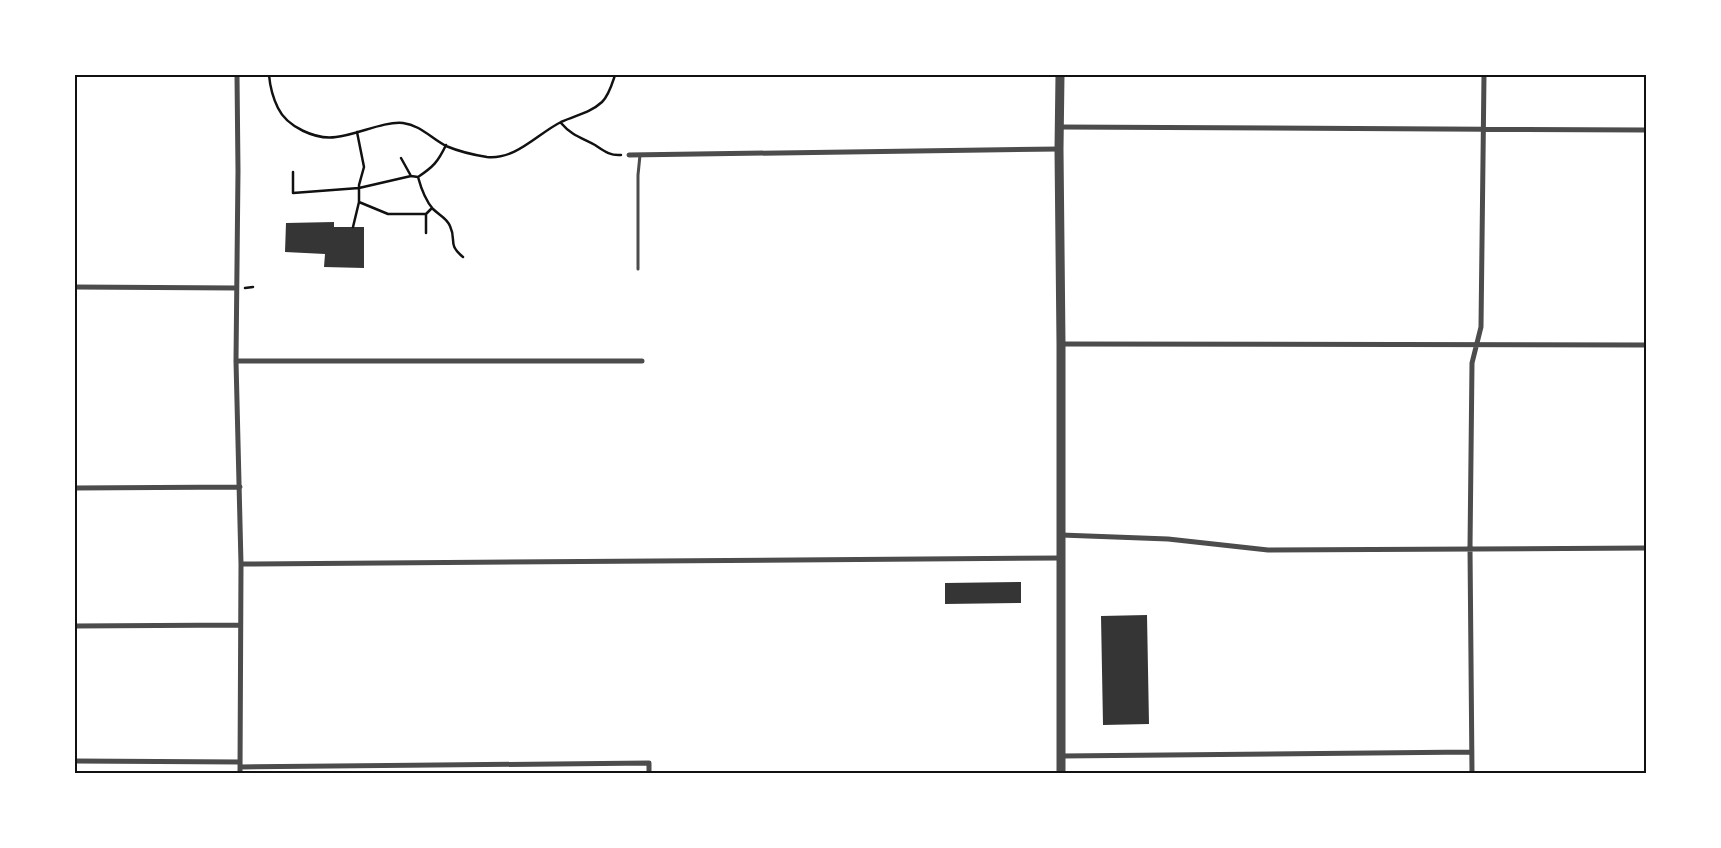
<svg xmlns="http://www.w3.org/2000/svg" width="1721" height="848" font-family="Roboto,sans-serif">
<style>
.building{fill:#353535}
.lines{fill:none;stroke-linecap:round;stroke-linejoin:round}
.path{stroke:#111;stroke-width:2.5}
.service{stroke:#4c4c4c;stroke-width:3}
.minor{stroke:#4c4c4c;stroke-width:5}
.tertiary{stroke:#4c4c4c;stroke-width:9}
.neatline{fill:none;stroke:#111;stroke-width:2}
</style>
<rect width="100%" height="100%" fill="#fff"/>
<!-- building -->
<path class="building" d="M334 222V227H364V268L324 267 325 254 285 252 286 223Z
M1021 582V603L945 604V583Z
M1147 615 1149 724 1103 725 1101 616Z"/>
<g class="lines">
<!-- path -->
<path class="path" d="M269 75C270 86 273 98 278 108 287 127 316 140 336 137 356 135 384 121 403 123 420 125 431 138 446 146 458 151 474 155 487 157 516 160 537 134 561 122 576 115 590 113 602 102 609 95 612 84 615 75
M561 123C571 135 582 138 595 145 604 151 610 156 621 155
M401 158 411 176
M293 172V193L359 188 411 176 418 177C433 167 438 162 446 145
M418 177C421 188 425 200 433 209 439 215 447 218 450 226 457 241 447 244 463 257
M359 202 388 214H426L432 208
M353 227 359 202V185L364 167 357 132
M426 233V214
M245 288 253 287"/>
<!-- service -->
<path class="service" d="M638 269V175L640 155"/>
<!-- minor -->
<path class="minor" d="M237 75 238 171 236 361 241 564 240 773
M1060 127 1646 130
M629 155 1059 149
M75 287 236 288
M1061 344 1646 345
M236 361H642
M75 488 240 487
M1061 535 1168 539 1268 550 1646 548
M241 564 1061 558
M75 626 240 625
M1061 756 1472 752
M75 761 240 762
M240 767 649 763V773
M1472 773 1470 548 1472 363 1481 327 1484 75"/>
<!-- tertiary -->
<path class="tertiary" d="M1060 75 1059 149 1061 344V773"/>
</g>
<!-- border -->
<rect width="1721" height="848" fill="none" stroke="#ffffff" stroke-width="152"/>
<rect x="76" y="76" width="1569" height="696" class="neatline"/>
</svg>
